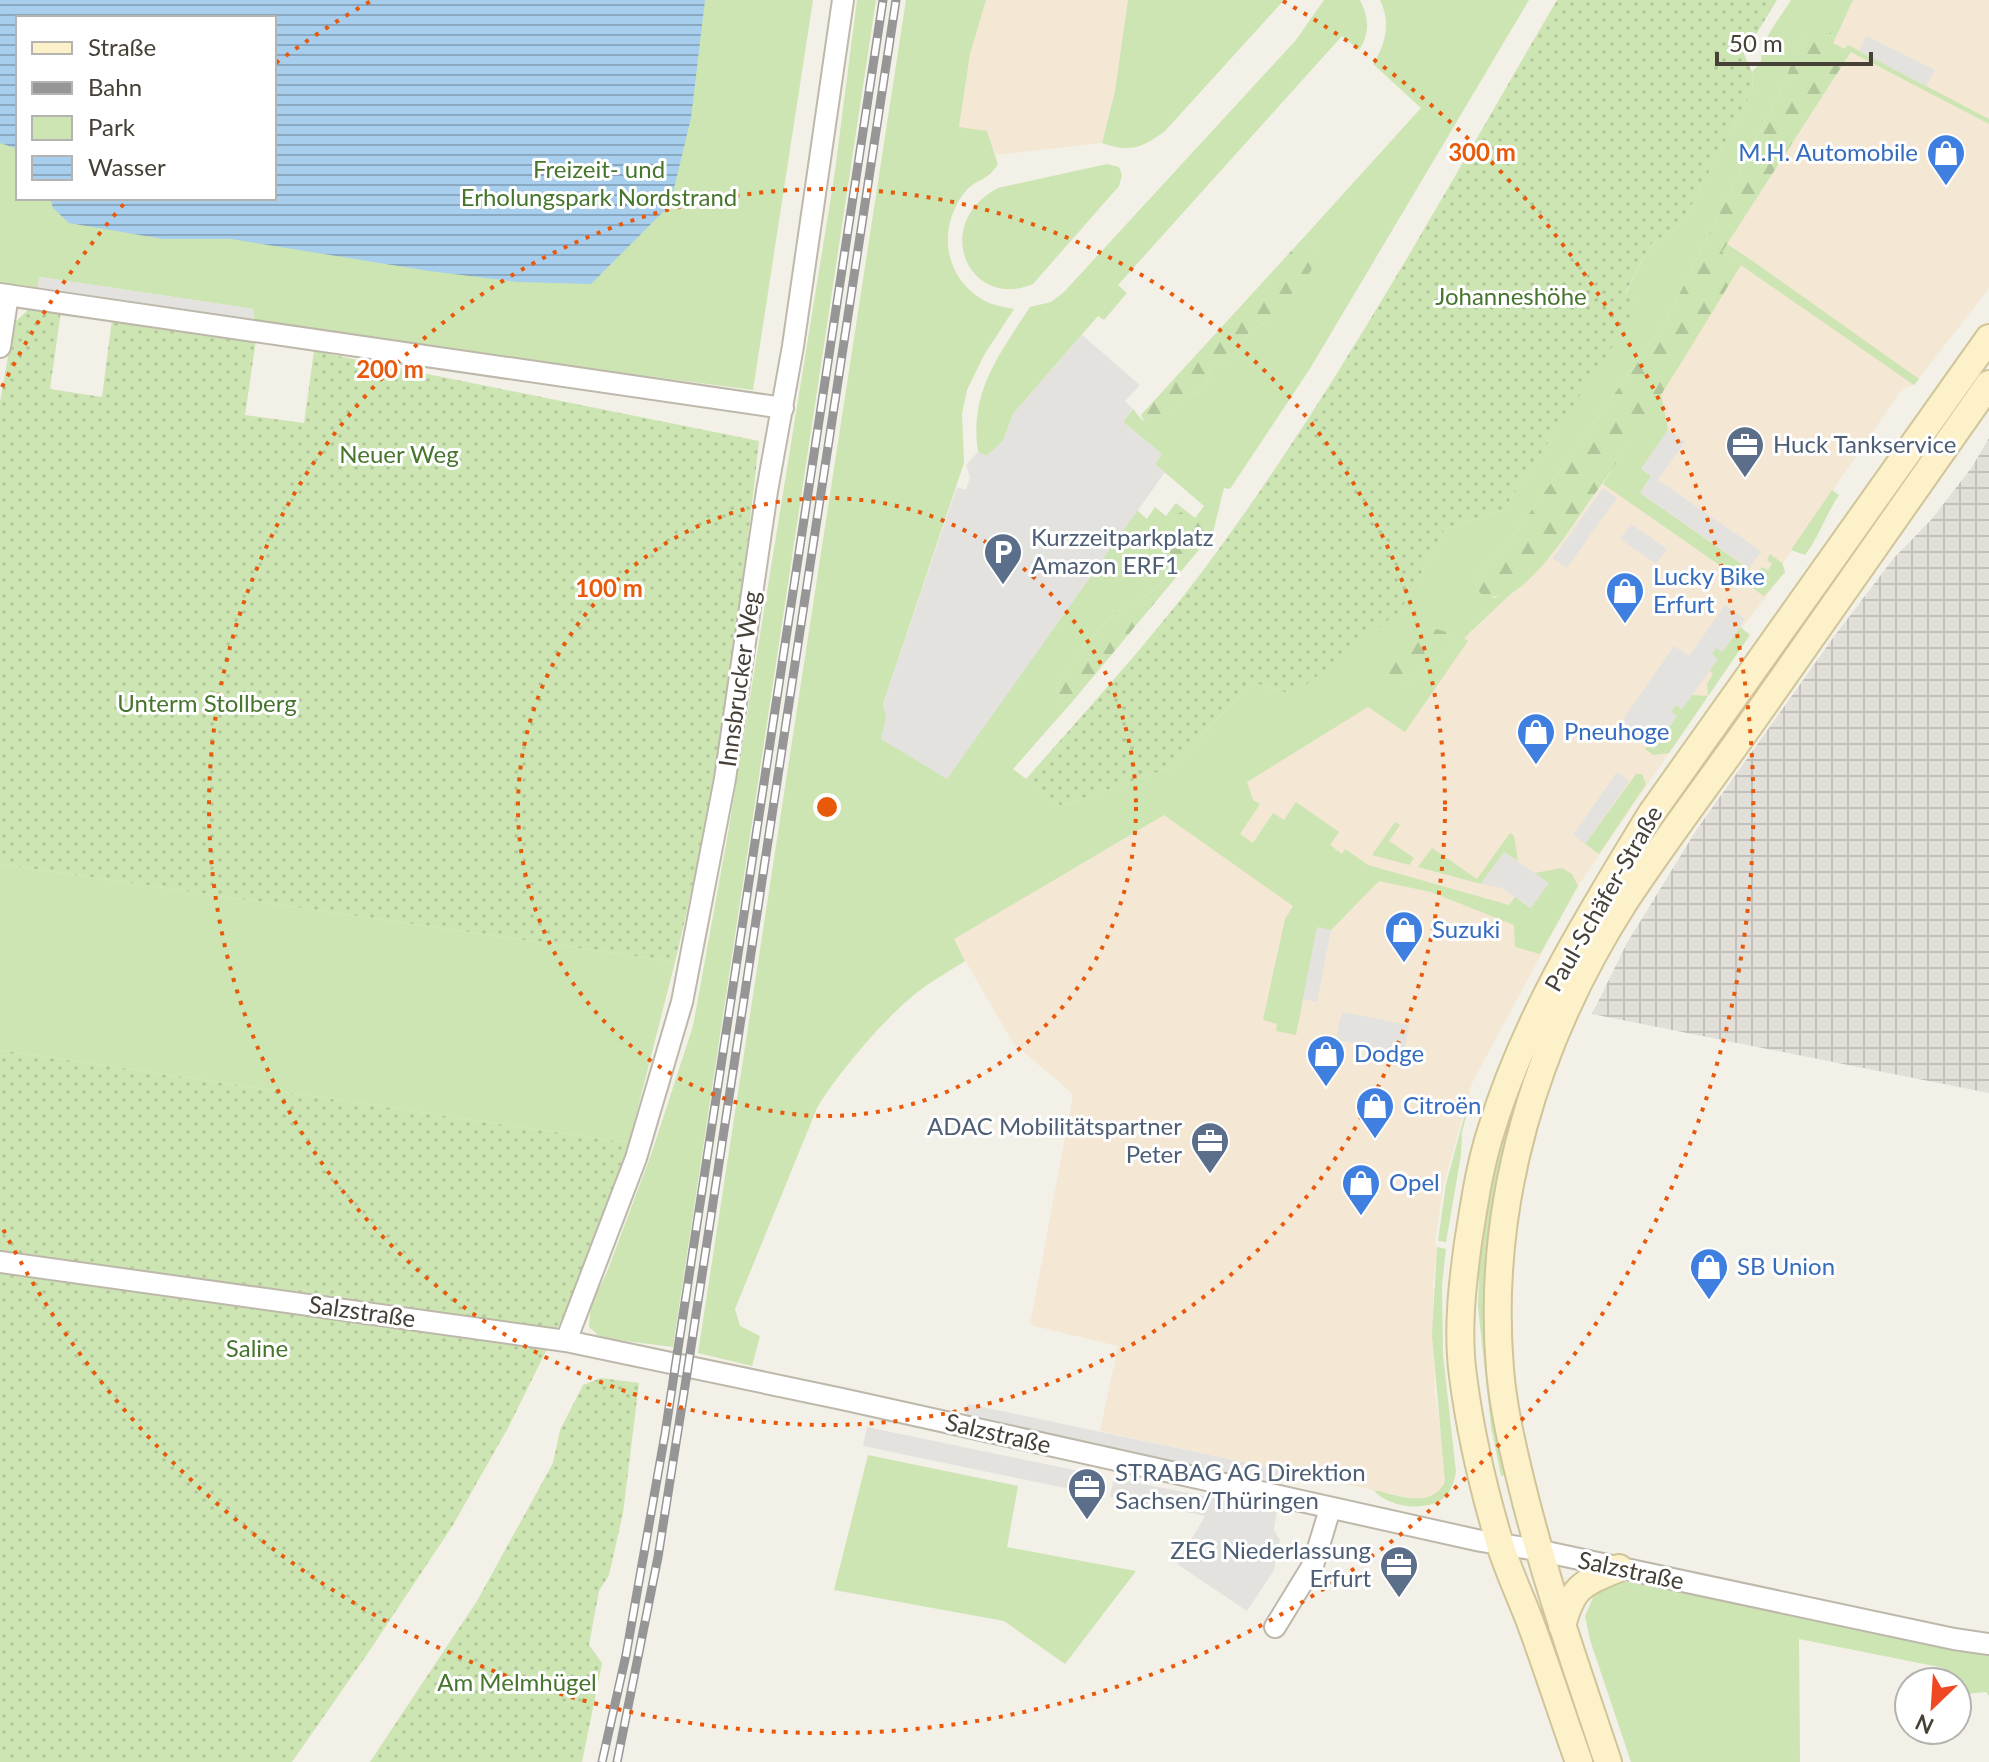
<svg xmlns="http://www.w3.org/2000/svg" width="1989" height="1762" font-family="Lato,sans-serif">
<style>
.commercial{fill:#f4e7d4}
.industrial{fill:url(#industrial-grid)}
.green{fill:#cce5b2;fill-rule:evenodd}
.forest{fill:url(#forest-firs)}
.garden{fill:url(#garden-dots)}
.parking{fill:#e4e2df}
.water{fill:url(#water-rules)}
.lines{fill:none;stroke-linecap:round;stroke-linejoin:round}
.minor-casing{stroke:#beb8ab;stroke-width:24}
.secondary-casing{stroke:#d0c499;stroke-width:30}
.minor{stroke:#fff;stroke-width:20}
.secondary{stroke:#fcf1c9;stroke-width:26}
.rail-casing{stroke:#969696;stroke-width:9}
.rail{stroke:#fff;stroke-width:6;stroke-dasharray:18;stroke-linecap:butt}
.ring{fill:none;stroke:#e8590c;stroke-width:4;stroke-dasharray:4 8}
.labels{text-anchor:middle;stroke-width:6;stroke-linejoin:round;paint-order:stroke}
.shop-label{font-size:24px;fill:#366cbe;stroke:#fff;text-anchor:start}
.park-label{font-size:24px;fill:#46752d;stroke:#fff}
.service-label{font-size:24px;fill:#4e5e75;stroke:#fff;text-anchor:start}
.street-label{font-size:24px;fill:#464037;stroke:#fff}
.centre{fill:#e8590c;stroke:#fff;stroke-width:4}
.ring-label{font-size:24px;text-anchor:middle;font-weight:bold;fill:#e8590c;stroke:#fff;stroke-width:6;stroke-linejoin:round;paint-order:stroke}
</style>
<defs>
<pattern id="industrial-grid" width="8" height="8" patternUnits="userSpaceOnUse" patternTransform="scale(2)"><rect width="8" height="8" fill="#e2dfd9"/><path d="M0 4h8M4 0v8" fill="none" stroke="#c3c0bb"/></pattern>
<pattern id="forest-firs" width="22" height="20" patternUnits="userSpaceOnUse" patternTransform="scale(2)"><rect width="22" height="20" fill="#cce5b2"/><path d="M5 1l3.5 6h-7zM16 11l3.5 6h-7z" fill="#b1c69a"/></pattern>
<pattern id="garden-dots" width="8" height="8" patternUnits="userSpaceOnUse" patternTransform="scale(2)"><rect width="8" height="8" fill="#cce5b2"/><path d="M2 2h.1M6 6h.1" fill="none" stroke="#b1c69a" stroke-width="1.8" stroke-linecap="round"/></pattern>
<pattern id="water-rules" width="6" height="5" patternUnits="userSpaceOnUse" patternTransform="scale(2)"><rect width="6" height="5" fill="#a7ceec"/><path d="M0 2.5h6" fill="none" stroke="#8aa9c0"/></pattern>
</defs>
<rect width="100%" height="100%" fill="#f3f0e8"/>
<!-- commercial -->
<path class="commercial" d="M986 0H1128L1115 91 1102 143 996 155 987 131 959 128 970 54Z
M1853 0H1989V288L1914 385 1902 389 1783 563 1785 572 1742 628 1750 635 1578 886 1472 1083 1443 1187 1435 1243 1437 1247 1433 1285 1435 1394 1446 1470 1445 1482 1439 1492 1420 1500 1100 1431 1118 1346 1030 1325 1073 1094 1013 1043 953 939 1464 638 1552 554 1603 484 1661 394 1740 265 1722 252 1851 53 1833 43Z"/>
<!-- industrial -->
<path class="industrial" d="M1989 438V1093L1592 1014 1627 943 1697 829 1833 638 1893 559 1931 520 1972 467Z"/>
<!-- green -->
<path class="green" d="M0 0H813L753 390 253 324 254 309 40 277 37 292 0 286ZM18 18H274V198H18Z
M857 0H876L673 1347 601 1338 589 1327 591 1304 607 1272 652 1152 693 1026 727 839 834 178Z
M906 0H986L970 54 959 127 987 131 998 164C987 182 975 179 965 192 935 230 945 282 989 303 997 306 1006 307 1014 309L984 355 967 390 962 414 964 463 883 704 886 716 947 778 1137 510 1147 519 1155 507 1166 516 1176 503 1195 518 1204 506 1155 464 1162 454 1123 422 1133 409 1142 420 1160 427 1184 399 1203 390 1212 367 1228 363 1250 331 1268 321 1315 252 1305 236 1421 108 1373 64C1386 44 1391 22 1380 0H1529L1311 367 1230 489 1224 488 1214 528 1194 521 1181 513 1163 528C1167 540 1174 558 1169 570 1160 596 1130 600 1113 616 1090 637 1070 663 1056 690L1063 701 1072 702 1013 769 1061 806 1172 767 1252 682 1287 693 1401 610 1445 529 1503 510 1554 434 1634 299 1625 294 1651 244 1682 223 1753 89 1752 72 1761 61C1761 39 1780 18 1791 0H1853L1835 39 1831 33 1805 30 1783 85 1665 323 1514 535 1474 579 1494 598 1514 591 1464 638 1468 641 1405 732 1368 707 1247 782 1253 800 1260 804 1240 834 1253 843 1273 813 1284 820 1296 802 1339 832 1330 845 1342 854 1345 849 1368 865 1509 905 1515 897 1530 908 1548 883 1535 873 1562 868 1572 874 1578 886 1540 954 1515 947 1514 925 1431 892 1379 881 1331 930 1317 928 1296 1035 1276 1031 1277 1024 1263 1020 1285 919 1293 906 1164 815 954 939 965 961C950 971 933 980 919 991 887 1015 837 1074 817 1108L735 1309 740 1326 760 1336 752 1366 698 1353ZM1446 632 1455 645 1418 676 1383 697Z
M1128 0H1284L1165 131C1142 148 1130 153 1102 143L1115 91Z
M1324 0H1360C1369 18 1370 33 1359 50L1342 36 1118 285 1127 293 1104 320 1098 316 1013 414 1003 441 987 456 978 452C969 392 999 355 1030 307L1051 302 1064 292 1296 40Z
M1848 45 1989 119V124L1845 49Z
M1107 164 1119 167 1122 175 1119 186 1033 284C969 311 930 224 998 188Z
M1727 244 1754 262 1919 379 1914 385 1722 252Z
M1661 394 1668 430 1641 469 1651 476 1640 493 1756 574 1762 567 1768 570 1772 564 1767 560 1770 554 1782 563 1785 572 1764 596 1603 484Z
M1832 490 1839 495C1826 514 1819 537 1805 555L1791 550Z
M1740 627 1750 635 1669 753 1653 755 1645 749 1648 745 1654 749 1677 716 1671 712 1676 704 1682 709 1692 695 1708 696 1707 684 1713 674 1709 670 1717 659 1711 654 1716 647 1723 651Z
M1779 654 1782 659 1529 1073 1497 1426 1506 1475 1501 1476 1491 1427 1478 1307 1480 1244 1494 1164 1523 1071 1620 886 1673 805Z
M1636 774H1642L1646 784 1599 854 1585 844Z
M1395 822 1400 825 1389 841 1414 858 1409 865 1372 855Z
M1510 833 1514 836 1518 861 1504 852 1481 884 1418 867 1432 848 1477 879Z
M0 864 675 962 629 1143 0 1050Z
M1467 1106 1468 1109 1462 1132 1461 1155 1446 1242 1438 1241 1446 1184Z
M1437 1247 1446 1249 1442 1285 1443 1355 1456 1472C1454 1481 1452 1489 1446 1496 1429 1513 1387 1508 1374 1490 1399 1495 1430 1510 1445 1482L1432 1335Z
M868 1455 1018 1486 1007 1547 1136 1571 1065 1664 1004 1621 834 1590Z
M1617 1580 1989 1653V1696L1986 1692 1957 1695V1682H1942L1944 1668 1799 1639 1800 1762H1631L1590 1640 1585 1616 1593 1598 1589 1593Z"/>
<!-- forest -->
<path class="forest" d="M1813 24 1831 33 1835 39 1833 43 1851 52 1722 252 1741 265C1690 348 1640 433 1582 512 1565 537 1540 574 1515 591 1503 598 1492 598 1480 593L1474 579 1514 535 1665 323 1783 85 1805 29Z
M1305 236 1315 252 1311 271 1268 321 1250 331 1228 363 1212 367 1203 390 1184 399 1160 428C1152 426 1144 424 1141 415Z
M1181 512 1195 521 1214 528 1213 533 1072 702 1063 701 1056 690C1070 663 1090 637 1113 616 1130 600 1160 596 1169 570 1174 558 1167 539 1163 528L1169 518Z
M1433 628 1446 632 1455 645 1418 676 1383 698 1382 667 1407 644Z"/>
<!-- garden -->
<path class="garden" d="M1557 0H1777L1744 54 1752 72 1753 89 1682 223 1651 244 1625 293 1634 299 1633 316 1503 510 1445 529 1401 610 1307 684 1287 693 1252 682 1172 767 1061 806 1026 779C1094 702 1164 626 1224 542 1348 370 1450 183 1557 0Z
M28 310 61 311 50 389 102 397 112 319 256 340 245 415 304 423 314 351 759 441C740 616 717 791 675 962L0 864V402L14 323Z
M0 1050 629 1143 571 1300 509 1426 453 1525 368 1653 292 1762H0Z
M601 1378 639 1383 623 1513 609 1575 599 1591 589 1645 602 1663 582 1762H370L477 1601 553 1463 560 1430 583 1385Z"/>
<!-- parking -->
<path class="parking" d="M1866 36 1935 70 1926 86 1859 51Z
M39 277 254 309 253 324 37 292Z
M1082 335 1140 385 1125 401 1133 409 1123 422 1162 454 1155 464 1165 472 947 779 881 739 886 716 883 704 957 487 966 490 970 477 966 465 978 452 987 456 1003 441 1013 414Z
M1668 430 1685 442 1658 480 1761 551 1749 568 1640 493 1651 476 1641 469Z
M1603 488 1617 498 1567 568 1553 558Z
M1631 524 1667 549 1656 564 1620 539Z
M1725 605 1745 619 1722 652 1716 648 1712 654 1718 659 1682 709 1676 705 1671 712 1677 716 1654 749 1619 725 1674 646 1689 656Z
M1617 772 1629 781 1585 844 1573 835Z
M1504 852 1549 883 1531 908 1502 888 1481 884Z
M1317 927 1331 930 1317 1002 1303 999Z
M1342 1012 1409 1025 1404 1053 1336 1040Z
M968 1404 1281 1470 1277 1489 964 1422Z
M867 1427 1098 1475 1094 1494 863 1446Z
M1114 1478 1277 1511 1274 1530 1280 1540 1274 1570 1247 1611 1177 1564 1205 1516 1110 1497Z"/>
<!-- water -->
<path class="water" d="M0 0H705L691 118 670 205 591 284 518 282 429 271 231 239H163L69 223 53 208 50 198H274V18H18V149L0 143Z"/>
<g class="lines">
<!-- minor casing -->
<g class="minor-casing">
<path id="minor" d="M0 294 783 408
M0 347 8 295
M0 1262 566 1341 842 1399 1481 1541 1537 1550 1954 1639 1989 1644
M566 1341 636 1158 682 1002 725 779 767 491 793 346 843 0
M1275 1627 1313 1565 1330 1509"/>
</g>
<!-- secondary casing -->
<g class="secondary-casing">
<path id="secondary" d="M1562 1626C1573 1585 1582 1584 1619 1568
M1579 1762C1562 1715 1547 1667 1529 1619 1519 1593 1507 1568 1499 1541 1483 1487 1470 1431 1463 1376 1457 1332 1462 1287 1468 1243 1474 1206 1479 1168 1491 1131 1525 1018 1590 914 1651 814L1989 338
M1608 1762C1577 1669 1544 1577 1521 1482 1512 1445 1503 1407 1500 1369 1486 1203 1536 1040 1625 901 1667 837 1715 775 1759 712 1836 603 1913 494 1989 384"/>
</g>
<!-- minor -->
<use href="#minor" class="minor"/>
<!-- secondary -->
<use href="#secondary" class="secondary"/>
<!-- rail casing -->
<g class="rail-casing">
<path id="rail" d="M602 1762 626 1655 665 1434 883 0
M617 1762 658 1557 688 1367 896 0"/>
</g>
<!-- rail -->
<use href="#rail" class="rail"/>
</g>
<!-- distance rings -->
<g class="ring">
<circle cx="827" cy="807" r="309"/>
<circle cx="827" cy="807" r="618"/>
<path d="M2 387A926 926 0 0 1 128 199M276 63A926 926 0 0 1 371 1M1283 1A926 926 0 1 1 2 1227"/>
</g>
<!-- icons -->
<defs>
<g id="shop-pin" transform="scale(2)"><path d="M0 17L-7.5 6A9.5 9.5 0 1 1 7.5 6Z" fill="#3f7fe0" stroke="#fff"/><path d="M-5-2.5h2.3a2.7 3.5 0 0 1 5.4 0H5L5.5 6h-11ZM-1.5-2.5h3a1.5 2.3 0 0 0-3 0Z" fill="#fff"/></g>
<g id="office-pin" transform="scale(2)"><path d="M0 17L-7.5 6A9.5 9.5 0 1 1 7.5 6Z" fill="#5c6f8a" stroke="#fff"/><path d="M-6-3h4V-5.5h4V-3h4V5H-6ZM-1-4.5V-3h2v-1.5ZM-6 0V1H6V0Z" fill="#fff"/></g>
<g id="parking-pin" transform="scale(2)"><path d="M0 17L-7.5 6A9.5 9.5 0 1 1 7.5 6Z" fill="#5c6f8a" stroke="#fff"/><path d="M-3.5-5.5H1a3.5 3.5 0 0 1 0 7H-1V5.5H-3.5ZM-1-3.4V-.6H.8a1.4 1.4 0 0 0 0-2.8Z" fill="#fff"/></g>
</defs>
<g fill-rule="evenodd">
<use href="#shop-pin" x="1946" y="153"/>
<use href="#office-pin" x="1745" y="445"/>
<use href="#parking-pin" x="1003" y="552"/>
<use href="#shop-pin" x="1625" y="591"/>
<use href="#shop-pin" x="1536" y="732"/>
<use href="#shop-pin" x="1404" y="930"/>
<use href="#shop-pin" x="1326" y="1054"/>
<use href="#shop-pin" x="1375" y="1106"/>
<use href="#office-pin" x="1210" y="1141"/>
<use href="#shop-pin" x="1361" y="1183"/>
<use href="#shop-pin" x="1709" y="1267"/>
<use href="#office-pin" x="1087" y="1487"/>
<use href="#office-pin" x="1399" y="1565"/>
</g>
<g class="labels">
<!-- shop labels -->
<g class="shop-label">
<text x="1918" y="161" text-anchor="end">M.H. Automobile</text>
<text x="1653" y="585">Lucky Bike<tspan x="1653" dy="28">Erfurt</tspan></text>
<text x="1564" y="740">Pneuhoge</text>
<text x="1432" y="938">Suzuki</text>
<text x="1354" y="1062">Dodge</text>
<text x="1403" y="1114">Citroën</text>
<text x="1389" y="1191">Opel</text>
<text x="1737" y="1275">SB Union</text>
</g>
<!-- park labels -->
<g class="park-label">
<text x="599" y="178">Freizeit- und<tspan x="599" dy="28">Erholungspark Nordstrand</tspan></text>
<text x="1511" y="305">Johanneshöhe</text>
<text x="399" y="463">Neuer Weg</text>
<text x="207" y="712">Unterm Stollberg</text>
<text x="257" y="1357">Saline</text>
<text x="517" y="1691">Am Melmhügel</text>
</g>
<!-- service labels -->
<g class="service-label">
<text x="1773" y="453">Huck Tankservice</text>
<text x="1031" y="546">Kurzzeitparkplatz<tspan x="1031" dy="28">Amazon ERF1</tspan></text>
<text x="1182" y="1135" text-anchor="end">ADAC Mobilitätspartner<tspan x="1182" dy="28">Peter</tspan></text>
<text x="1115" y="1481">STRABAG AG Direktion<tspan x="1115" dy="28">Sachsen/Thüringen</tspan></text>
<text x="1371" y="1559" text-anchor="end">ZEG Niederlassung<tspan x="1371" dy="28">Erfurt</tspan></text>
</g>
<!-- street labels -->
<g class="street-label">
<text transform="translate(740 679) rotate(-82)" y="8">Innsbrucker Weg</text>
<text transform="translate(1604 899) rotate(-60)" y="8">Paul-Schäfer-Straße</text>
<text transform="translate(362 1312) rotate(8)" y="8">Salzstraße</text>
<text transform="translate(998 1434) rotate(13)" y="8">Salzstraße</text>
<text transform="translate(1631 1571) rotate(12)" y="8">Salzstraße</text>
</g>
</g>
<circle cx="827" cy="807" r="12" class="centre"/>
<g class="ring-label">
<text x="1482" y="161">300 m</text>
<text x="390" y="378">200 m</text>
<text x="609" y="597">100 m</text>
</g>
<!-- legend -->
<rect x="16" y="16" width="260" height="184" fill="#ffffff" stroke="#b5b3af" stroke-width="2"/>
<rect x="32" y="42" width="40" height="12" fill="#fcf1c9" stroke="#b5b3af" stroke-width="2"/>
<text x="88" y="56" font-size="24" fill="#464037">Straße</text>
<rect x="32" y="82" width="40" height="12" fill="#969696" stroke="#b5b3af" stroke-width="2"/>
<text x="88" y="96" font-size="24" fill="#464037">Bahn</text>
<rect x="32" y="116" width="40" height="24" fill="#cce5b2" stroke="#b5b3af" stroke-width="2"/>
<text x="88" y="136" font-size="24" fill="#464037">Park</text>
<rect x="32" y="156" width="40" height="24" fill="url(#water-rules)" stroke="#b5b3af" stroke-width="2"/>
<text x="88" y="176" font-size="24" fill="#464037">Wasser</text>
<!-- north arrow -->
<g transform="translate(1933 1706) rotate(205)"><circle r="38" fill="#ffffff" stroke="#b5b3af" stroke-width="2"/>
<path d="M0-6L14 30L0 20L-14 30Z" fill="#ef4923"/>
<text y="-12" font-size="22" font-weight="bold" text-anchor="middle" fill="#464037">N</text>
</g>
<!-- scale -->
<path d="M1717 52v12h154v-12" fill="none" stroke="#464037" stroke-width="4"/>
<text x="1729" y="52" font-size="24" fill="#464037" stroke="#ffffff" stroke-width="6" paint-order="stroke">50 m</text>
</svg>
